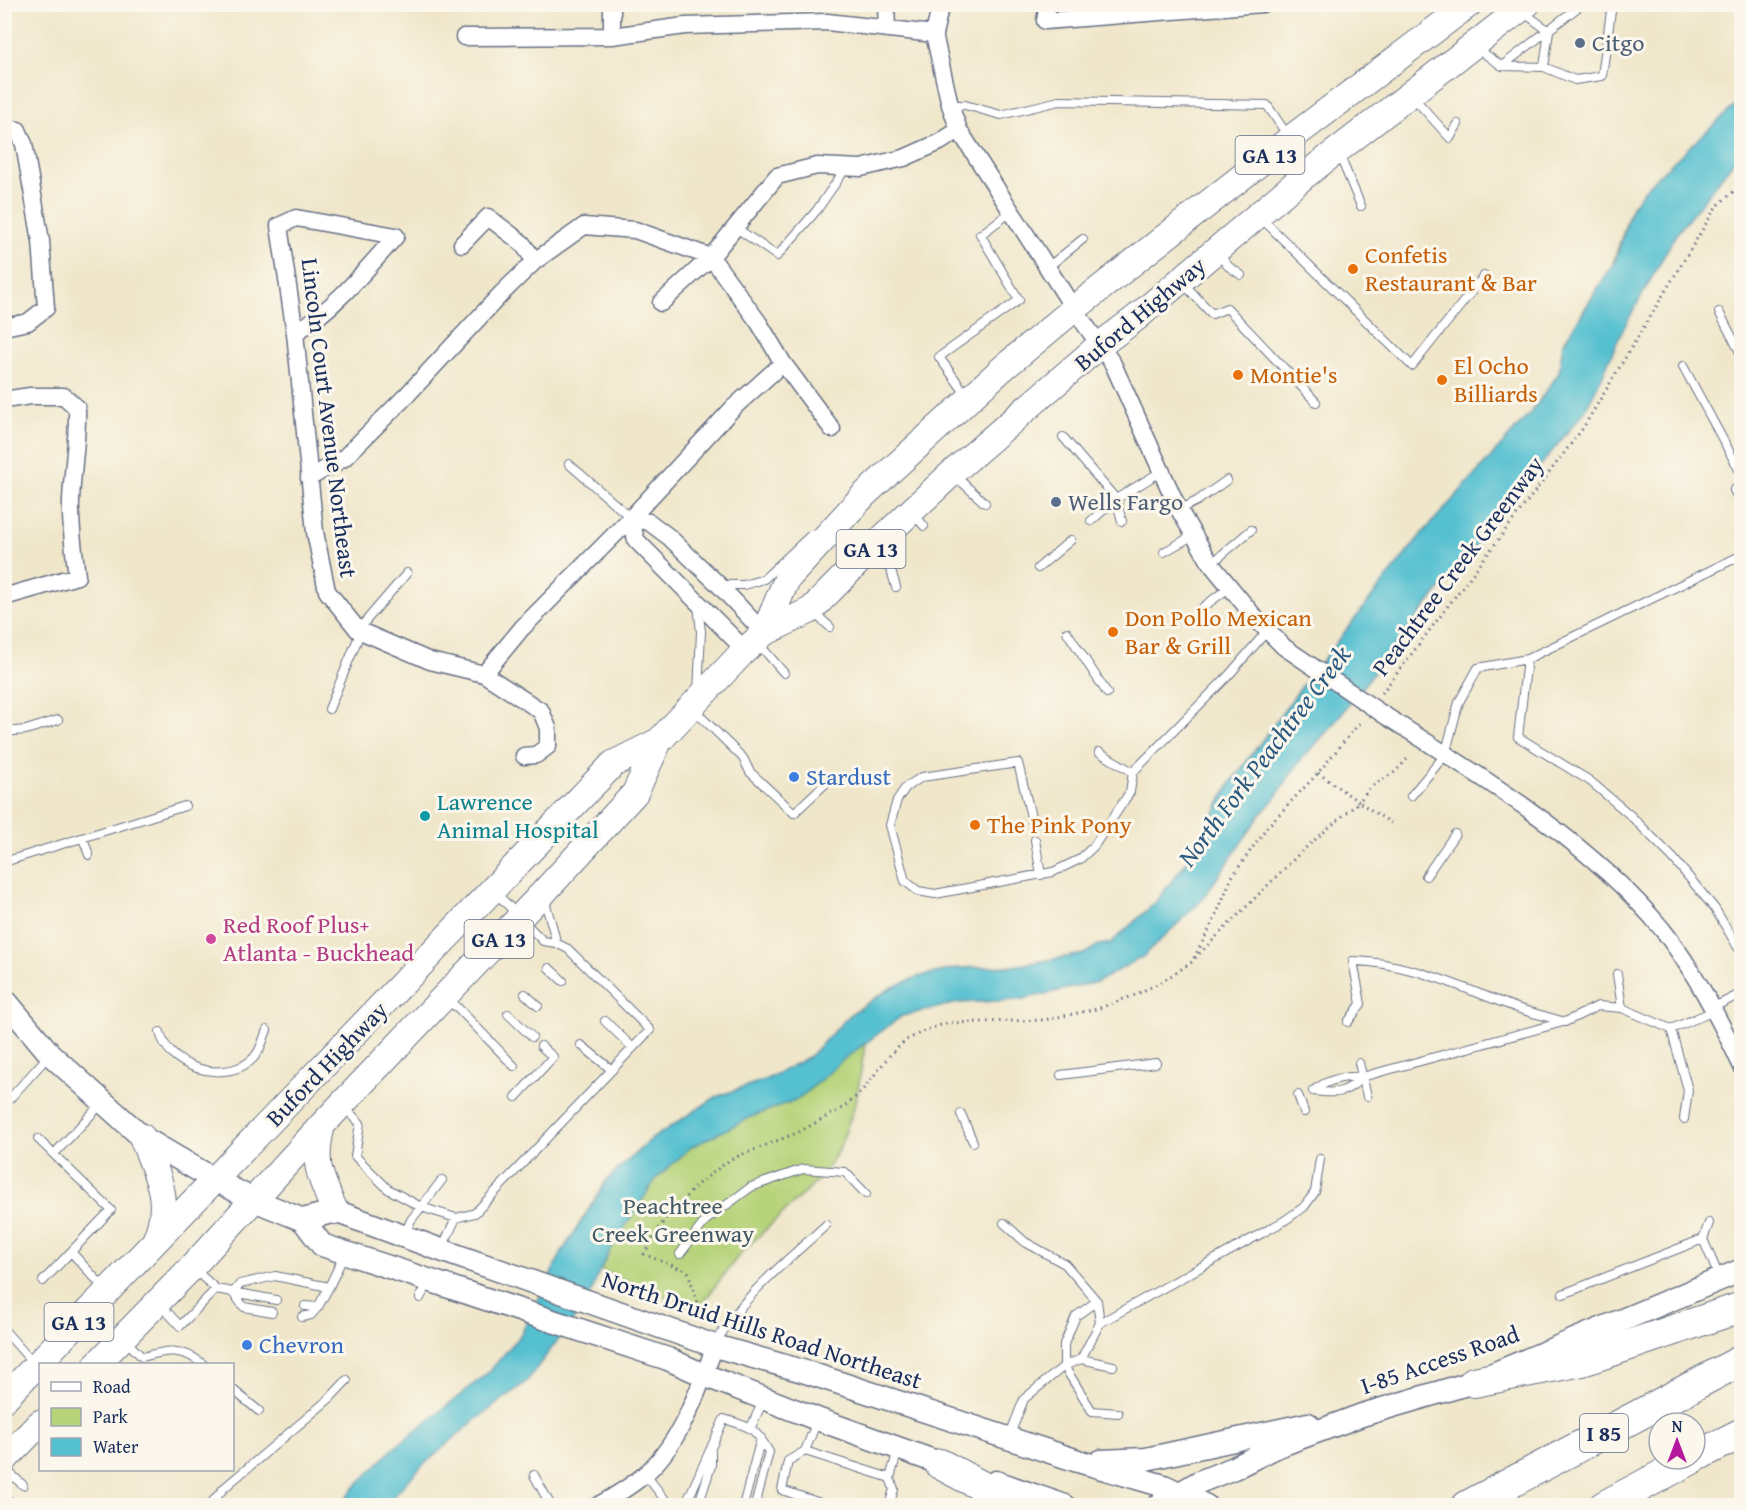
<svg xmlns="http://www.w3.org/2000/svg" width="1746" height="1510" font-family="'Gentium Book Plus',serif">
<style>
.green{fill:#b6d379;stroke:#68816c;stroke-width:1.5}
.water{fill:#55c0d0;stroke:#387897;stroke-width:1.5}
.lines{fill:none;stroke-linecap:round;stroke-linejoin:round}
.service-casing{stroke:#666f84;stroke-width:10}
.minor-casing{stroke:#666f84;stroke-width:19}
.secondary-casing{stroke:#666f84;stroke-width:25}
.primary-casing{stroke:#666f84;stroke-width:28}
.motorway-casing{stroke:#666f84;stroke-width:32}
.path{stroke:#666f84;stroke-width:3;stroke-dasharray:1.5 4.5;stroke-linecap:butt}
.service{stroke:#fff;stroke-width:8}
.minor{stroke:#fff;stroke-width:16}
.secondary{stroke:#fff;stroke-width:22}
.primary{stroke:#fff;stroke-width:26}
.motorway{stroke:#fff;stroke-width:30}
.minor-bridge-casing{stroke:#666f84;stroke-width:19;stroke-linecap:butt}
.minor-bridge{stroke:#fff;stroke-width:16}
.service-dot{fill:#5c6f8a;stroke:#fbf7ec;stroke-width:2}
.food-dot{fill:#e8710a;stroke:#fbf7ec;stroke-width:2}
.shop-dot{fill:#3f7fe0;stroke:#fbf7ec;stroke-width:2}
.culture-dot{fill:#0f9aa8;stroke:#fbf7ec;stroke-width:2}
.hotel-dot{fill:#d1479c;stroke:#fbf7ec;stroke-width:2}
.labels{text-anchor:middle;stroke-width:6;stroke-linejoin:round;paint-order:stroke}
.shield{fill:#fbf7ec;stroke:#5e6b89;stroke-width:1.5}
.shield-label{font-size:22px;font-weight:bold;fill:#1b2f5e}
.service-label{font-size:24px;fill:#4e5e75;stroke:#fbf7ec;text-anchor:start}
.food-label{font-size:24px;fill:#c56008;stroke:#fbf7ec;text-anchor:start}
.street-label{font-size:24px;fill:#1b2f5e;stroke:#fbf7ec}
.shop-label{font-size:24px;fill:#366cbe;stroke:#fbf7ec;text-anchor:start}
.culture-label{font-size:24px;fill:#0d838f;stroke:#fbf7ec;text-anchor:start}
.hotel-label{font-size:24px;fill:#b23c85;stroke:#fbf7ec;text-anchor:start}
.park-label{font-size:24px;fill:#425865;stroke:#fbf7ec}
.water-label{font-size:26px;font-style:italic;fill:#2c5a80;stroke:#fbf7ec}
</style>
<rect width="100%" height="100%" fill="#fbf7ec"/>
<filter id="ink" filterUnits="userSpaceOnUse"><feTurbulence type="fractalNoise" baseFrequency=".0167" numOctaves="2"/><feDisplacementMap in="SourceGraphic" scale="12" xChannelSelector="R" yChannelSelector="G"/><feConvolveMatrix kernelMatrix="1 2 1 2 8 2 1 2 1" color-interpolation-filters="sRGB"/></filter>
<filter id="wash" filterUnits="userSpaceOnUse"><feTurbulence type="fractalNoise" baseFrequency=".008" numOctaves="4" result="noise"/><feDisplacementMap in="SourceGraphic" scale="24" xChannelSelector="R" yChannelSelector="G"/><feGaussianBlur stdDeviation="1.35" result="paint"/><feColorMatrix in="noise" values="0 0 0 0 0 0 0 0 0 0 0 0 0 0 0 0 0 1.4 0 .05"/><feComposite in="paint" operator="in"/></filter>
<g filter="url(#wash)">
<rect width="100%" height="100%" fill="#f0e7cb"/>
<!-- green -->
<path class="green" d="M1741 102 1534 451 1114 955 865 1025V1044L856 1102 839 1150 821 1177 740 1254 697 1310 561 1254 607 1180 650 1140 716 1097 767 1079 809 1057 852 1013 891 988 922 976 959 968 1014 966 1084 954 1111 943 1155 903 1195 851 1230 784 1303 685 1533 410 1559 373 1563 344 1612 266 1632 206Z"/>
<!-- water -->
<path class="water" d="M1741 100V152L1675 236 1621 333 1601 379 1584 412 1407 630 1331 727 1299 762 1275 798 1261 814 1202 900 1144 956 1097 982 1018 1000 957 1003 902 1016 843 1060 800 1098 751 1117 691 1147 655 1180 611 1249 598 1274 589 1299 526 1382 474 1421 422 1466 385 1505 340 1506 352 1490 393 1449 490 1371 521 1334 561 1254 607 1180 650 1140 716 1097 767 1079 809 1057 852 1013 891 988 917 977 959 968 1014 966 1084 954 1099 945 1111 943 1155 903 1195 851 1230 784 1303 685 1420 536 1533 410 1559 373 1563 344 1616 259 1632 206 1649 184Z"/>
</g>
<g filter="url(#ink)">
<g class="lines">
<!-- service casing -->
<g class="service-casing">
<path id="service" d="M1523 12 1549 31
M1476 48 1502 66 1544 67 1549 31
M1502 66 1582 4
M1544 67 1575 80 1602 76 1612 4
M1413 97 1450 138 1458 124
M950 105H965L1001 115 1059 101 1267 105 1288 136
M1339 154 1361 206
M1259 216 1412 366 1484 276
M735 227 777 256 817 210 846 168
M984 232 1012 211
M1218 253 1228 266 1241 275
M1048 267 1083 239
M1183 283 1212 314 1227 308 1316 402
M1719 312 1742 356
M1683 366 1742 475
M968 397 939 357 1019 300 980 234
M1063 437 1116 499 1122 521
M569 464 631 518
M954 475 985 503
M1742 484 1734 490 1742 506
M1179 510 1197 501 1227 480
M913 513 924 526
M1091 521 1116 499 1162 471
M873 552 891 570 896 587
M1164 552 1194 535
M1211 564 1251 530
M1038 568 1071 540
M722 585H744L764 579 811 535
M698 605 701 632 698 691
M1203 607 1230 587
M812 611 830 627
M358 630 407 573
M1067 632 1107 693
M758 643 784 673
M1527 659 1742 555
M329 709 361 631
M693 709 743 758 750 772 794 813 827 782
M4 732 26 730 58 720
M1099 752 1133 772
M1411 796 1445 755 1459 702 1478 668 1527 659 1518 737 1590 781 1630 815 1673 858 1715 909 1742 954
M1032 821 1018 763 922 777 906 787 897 800 890 825 905 881 918 891 935 894 1053 872 1080 859 1094 846 1130 792 1133 772 1229 675 1267 631
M83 838 89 855
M1035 840 1041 875
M4 862 185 806
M1426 876 1455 834
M544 897C547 913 554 927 556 943
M549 968 563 981
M1617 974 1622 1008 1671 1029
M525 994 538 1006
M446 1000 458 1008 514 1066
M1712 1008 1742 993
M508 1014 532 1037
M605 1021 633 1048
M1348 1022 1361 1004 1353 961C1411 962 1466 990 1520 1009 1535 1014 1550 1017 1565 1022L1598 1006 1622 1008
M160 1032C168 1067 220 1083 249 1062 260 1054 262 1042 267 1030
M581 1045 612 1070
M1359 1063 1367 1096
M1061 1075 1156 1063
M1313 1091C1328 1079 1344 1076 1362 1077L1563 1022
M1313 1091C1336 1094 1346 1094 1362 1077
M1298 1095 1304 1112
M516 1097 553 1057 541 1046
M4 1105 50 1054
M344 1107 360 1123 355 1156 388 1189 421 1207 456 1218 475 1213 650 1030 568 949 556 943 543 941 495 892
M961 1114 973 1142
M1684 1119 1688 1090 1671 1029 1714 1011
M38 1139 111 1210 43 1281
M54 1154 103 1102
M1004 1223 1025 1242 1065 1264 1097 1301 1100 1323 1081 1359 1064 1366 1024 1399 1009 1437
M1709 1223 1703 1239 1720 1279
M404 1236 411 1220 442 1180
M441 1250 456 1218
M72 1253 106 1290
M680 1254 706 1220 751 1187 803 1169 845 1172 866 1194
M194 1269 216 1289 276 1300
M1563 1294 1703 1239
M420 1298 428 1283
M1097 1301 1076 1316 1064 1344V1366L1092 1411 1118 1413
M160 1304 180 1326 216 1289
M305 1306 318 1307 329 1287
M272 1312 244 1307 233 1293 240 1284 275 1276 329 1287 345 1253
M302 1317 311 1315 318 1307
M1100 1323 1284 1221 1304 1207 1315 1192 1320 1159
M4 1330 34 1364
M125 1340 142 1357C167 1350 181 1347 203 1364
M715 1345C740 1297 787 1261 826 1225
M1081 1359 1113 1366
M232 1389 259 1411
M817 1421 805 1451 788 1461 782 1490 829 1506
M751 1427 763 1401
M805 1451 890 1478
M4 1468 23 1485
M645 1474 670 1506
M534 1475 551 1506
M8 1500 14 1506
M209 1506 224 1488 329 1399 347 1380
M685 1506 724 1419C750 1427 755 1427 769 1452L755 1506
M698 1506 711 1466V1452
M743 1506 761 1438
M889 1506 894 1489 890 1478 896 1457 901 1450"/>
</g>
<!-- minor casing -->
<g class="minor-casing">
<path id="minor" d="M612 4V36L685 26 827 22 934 34
M886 4 887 29
M941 4 934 34 950 105 959 130 1074 309 1113 364 1179 510 1211 564 1258 621 1284 647
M1048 4 1045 21 1262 4
M464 37 612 36
M4 127 18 130 24 144 41 241 46 308 28 322 4 327
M462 244 488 217 522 243 535 261
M661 303 711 257 777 176 817 166 861 168 904 158 940 142 959 130
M295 333C335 308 365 271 396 236
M783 363 832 429
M4 400 30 396H64L77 408C78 440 72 470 71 501 70 526 74 551 77 576L4 597
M309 478 344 458 406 396 501 294 535 261 584 226 635 230 711 257 759 323 783 363 733 408 631 518 522 628 484 674 430 661 358 630 327 591 315 532 295 333 279 226 296 218 396 236
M631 518 649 522 669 537 719 585 764 633
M631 518 636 540 745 650
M484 674 541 711 548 728V746L536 755 524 756
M1381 713C1480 776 1586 838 1662 929 1693 968 1721 1022 1742 1067
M597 1506C613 1497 630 1487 644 1475 681 1443 698 1391 715 1346"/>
</g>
<!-- secondary casing -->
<g class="secondary-casing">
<path id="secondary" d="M4 999 50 1054 142 1137 215 1180 254 1200 303 1220 322 1245 668 1359 704 1375 817 1419 956 1469
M303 1220 335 1211 441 1250 715 1346 806 1372 1078 1461 1164 1486 1206 1506
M1101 1461 1146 1459 1308 1424
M996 1482 1065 1506
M1158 1506 1199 1482 1234 1468 1278 1446 1362 1415 1474 1382 1742 1270"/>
</g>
<!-- primary casing -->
<g class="primary-casing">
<path id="primary" d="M764 633 787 579 864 495 1002 369 1074 309 1290 139 1469 4
M322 1125C312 1164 320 1176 335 1211
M142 1137C157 1176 173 1200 155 1241
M97 1364 192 1267 322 1125 543 893 635 793 659 741
M4 1399 613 764 659 741 742 653 764 633 811 610 870 550 952 473 1100 345 1136 318 1303 177 1527 4
M4 1460 40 1423"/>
</g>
<!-- motorway casing -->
<g class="motorway-casing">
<path id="motorway" d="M1474 1382 1582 1361 1742 1307
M1695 1457 1742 1433
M940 1464 1019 1506
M1467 1506 1742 1360
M1604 1506 1692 1459"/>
</g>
<!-- path -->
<path class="path" d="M1382 693 1583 428 1716 207 1742 184
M1318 773 1359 802 1370 787 1395 772 1409 757
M1195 958 1303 850 1359 802 1391 823
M703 1319 688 1272 644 1254 665 1219 698 1184 731 1159 799 1132 844 1107 861 1092 890 1055 906 1040 926 1030 947 1023 1044 1020 1097 1009 1135 995 1163 981 1192 962 1214 920 1232 877 1267 827 1318 773 1362 720"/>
<!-- service -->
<use href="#service" class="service"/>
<!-- minor -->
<use href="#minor" class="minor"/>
<!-- secondary -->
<use href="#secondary" class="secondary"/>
<!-- primary -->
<use href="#primary" class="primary"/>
<!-- motorway -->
<use href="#motorway" class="motorway"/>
<!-- minor-bridge casing -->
<g class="minor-bridge-casing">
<path id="minor-bridge" d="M1284 647 1381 713"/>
</g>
<!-- minor-bridge -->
<use href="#minor-bridge" class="minor-bridge"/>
</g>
</g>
<!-- markers -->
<g class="service-dot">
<circle cx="1580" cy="43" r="6"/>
<circle cx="1056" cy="502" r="6"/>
</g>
<g class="food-dot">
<circle cx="1353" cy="269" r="6"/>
<circle cx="1238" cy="375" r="6"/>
<circle cx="1442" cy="380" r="6"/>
<circle cx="1113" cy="632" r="6"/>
<circle cx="975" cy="825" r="6"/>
</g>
<g class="shop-dot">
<circle cx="794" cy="777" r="6"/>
<circle cx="247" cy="1345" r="6"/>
</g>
<circle class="culture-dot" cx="425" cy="816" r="6"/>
<circle class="hotel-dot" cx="211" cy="939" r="6"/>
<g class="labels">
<!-- shield labels -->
<g class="shield">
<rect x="1235.5" y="136" width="69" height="38" rx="4.5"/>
<rect x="836.5" y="530" width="69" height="38" rx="4.5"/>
<rect x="464.5" y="920" width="69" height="38" rx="4.5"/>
<rect x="44.5" y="1303" width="69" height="38" rx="4.5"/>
<rect x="1580" y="1414" width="48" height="38" rx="4.5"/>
</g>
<g class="shield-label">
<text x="1270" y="163">GA 13</text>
<text x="871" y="557">GA 13</text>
<text x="499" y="947">GA 13</text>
<text x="79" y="1330">GA 13</text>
<text x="1604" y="1441">I 85</text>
</g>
<!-- service labels -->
<g class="service-label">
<text x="1592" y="51">Citgo</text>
<text x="1068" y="510">Wells Fargo</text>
</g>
<!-- food labels -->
<g class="food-label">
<text x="1365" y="263">Confetis<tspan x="1365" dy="28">Restaurant &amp; Bar</tspan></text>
<text x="1454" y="374">El Ocho<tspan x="1454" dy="28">Billiards</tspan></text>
<text x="1250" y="383">Montie's</text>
<text x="1125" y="626">Don Pollo Mexican<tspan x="1125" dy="28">Bar &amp; Grill</tspan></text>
<text x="987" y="833">The Pink Pony</text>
</g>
<!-- street labels -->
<g class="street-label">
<text transform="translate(1140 314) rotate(-40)" y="8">Buford Highway</text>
<text transform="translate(329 418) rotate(83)" y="8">Lincoln Court Avenue Northeast</text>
<text transform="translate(1458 566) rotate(-53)" y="8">Peachtree Creek Greenway</text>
<text transform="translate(327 1064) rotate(-46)" y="8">Buford Highway</text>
<text transform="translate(762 1330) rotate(18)" y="8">North Druid Hills Road Northeast</text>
<text transform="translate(1440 1360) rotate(-19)" y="8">I-85 Access Road</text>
</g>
<!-- shop labels -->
<g class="shop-label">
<text x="806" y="785">Stardust</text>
<text x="259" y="1353">Chevron</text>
</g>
<!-- culture labels -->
<g class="culture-label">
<text x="437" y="810">Lawrence<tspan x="437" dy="28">Animal Hospital</tspan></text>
</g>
<!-- hotel labels -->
<g class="hotel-label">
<text x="223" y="933">Red Roof Plus+<tspan x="223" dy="28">Atlanta - Buckhead</tspan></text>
</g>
<!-- park labels -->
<g class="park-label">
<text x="673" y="1214">Peachtree<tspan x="673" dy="28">Creek Greenway</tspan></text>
</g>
<!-- water labels -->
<g class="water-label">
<text transform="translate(1264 756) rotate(-53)" y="9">North Fork Peachtree Creek</text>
</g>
</g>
<!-- margin -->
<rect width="1746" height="1510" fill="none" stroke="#fbf7ec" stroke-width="24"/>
<!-- legend -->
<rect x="39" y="1363" width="195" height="108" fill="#fbf7ec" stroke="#a1a7b3" stroke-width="1.5"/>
<rect x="51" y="1382" width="30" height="9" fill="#ffffff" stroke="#a1a7b3" stroke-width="1.5"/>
<text x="93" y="1393" font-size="18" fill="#1b2f5e">Road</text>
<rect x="51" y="1408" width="30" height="18" fill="#b6d379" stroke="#a1a7b3" stroke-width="1.5"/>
<text x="93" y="1423" font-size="18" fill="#1b2f5e">Park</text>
<rect x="51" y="1438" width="30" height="18" fill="#55c0d0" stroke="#a1a7b3" stroke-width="1.5"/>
<text x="93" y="1453" font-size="18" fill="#1b2f5e">Water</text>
<!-- north arrow -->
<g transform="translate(1677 1441)"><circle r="28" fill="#fbf7ec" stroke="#a1a7b3" stroke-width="1.5"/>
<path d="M0-4.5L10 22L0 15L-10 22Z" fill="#b5179e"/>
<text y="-9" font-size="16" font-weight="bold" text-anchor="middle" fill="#1b2f5e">N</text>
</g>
</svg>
